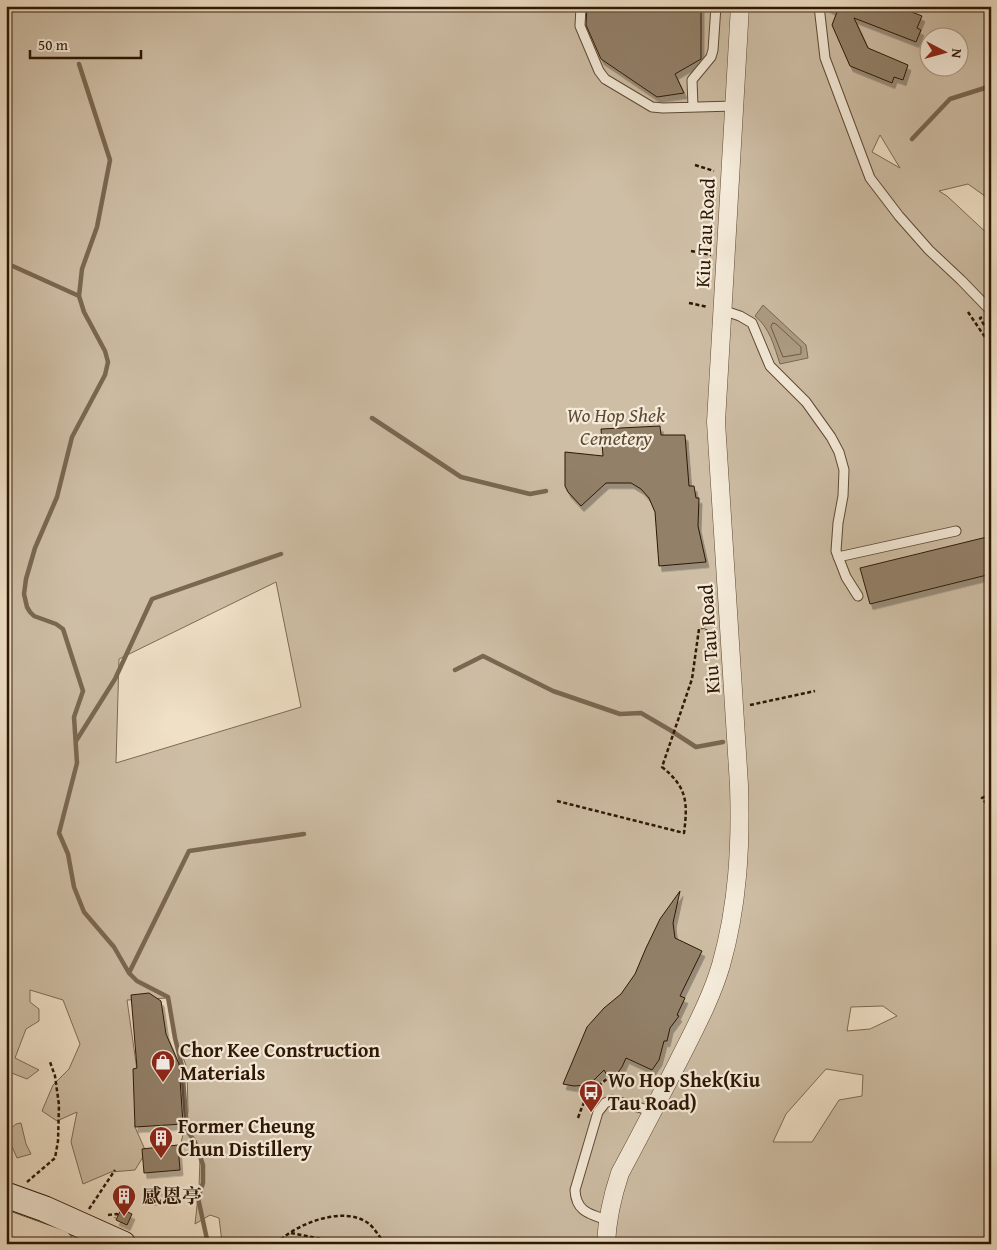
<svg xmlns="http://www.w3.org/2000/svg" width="997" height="1250" font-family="'Gentium Book Plus','Noto Serif TC',serif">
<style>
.green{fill:#cebea5;stroke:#7e6a54;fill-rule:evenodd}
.water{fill:#ad9c84;stroke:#7a6751}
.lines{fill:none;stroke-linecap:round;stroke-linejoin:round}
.shore{stroke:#6d5a44;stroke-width:1}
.stream{stroke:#7a6751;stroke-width:4.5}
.building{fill:#928069;stroke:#2d1704;filter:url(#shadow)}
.service-casing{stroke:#5e4934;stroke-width:11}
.minor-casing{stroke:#5e4934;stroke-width:19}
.secondary-casing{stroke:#2d1704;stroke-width:27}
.motorway-casing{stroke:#2d1704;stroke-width:29}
.path{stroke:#2d1704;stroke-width:2.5;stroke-dasharray:4 2.5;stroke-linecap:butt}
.service{stroke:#f5ebda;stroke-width:9}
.minor{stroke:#f5ebda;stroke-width:18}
.secondary{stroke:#f5ebda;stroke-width:25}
.motorway{stroke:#efe0c6;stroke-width:28}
.labels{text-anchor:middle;stroke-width:4.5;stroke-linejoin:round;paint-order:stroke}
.street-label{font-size:20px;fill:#2d1704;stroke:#f5ebda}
.park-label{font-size:20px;font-style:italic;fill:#5d4934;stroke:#f5ebda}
.poi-label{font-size:20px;font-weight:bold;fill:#2d1704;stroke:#f5ebda;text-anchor:start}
</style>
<defs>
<filter id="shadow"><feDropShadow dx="3" dy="5.5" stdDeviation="0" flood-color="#0004"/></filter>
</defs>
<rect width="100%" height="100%" fill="#efe0c6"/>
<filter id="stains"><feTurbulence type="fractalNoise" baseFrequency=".004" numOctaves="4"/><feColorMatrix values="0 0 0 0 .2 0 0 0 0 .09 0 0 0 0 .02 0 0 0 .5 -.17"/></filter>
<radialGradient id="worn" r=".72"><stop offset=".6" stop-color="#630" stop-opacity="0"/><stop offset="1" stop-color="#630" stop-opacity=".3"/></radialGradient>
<!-- green -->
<path class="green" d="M6 6H991V203L989 199 968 184 939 191 947 196 991 237V1244H189L222 1242 219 1218 210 1215 195 1224 199 1188 200 1158 179 1152 188 1112 187 1068 176 1039 168 998 127 1000 139 1084 135 1127 146 1152 135 1170 111 1172 83 1184 71 1142 77 1112 57 1121 42 1111 53 1085 69 1069 80 1044 63 1000 30 990V1002L39 1009V1021L26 1029 15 1058 39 1070 27 1079 9 1072 6 1075ZM930 38H960V68H930ZM880 135 900 168 872 152ZM276 582 301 707 116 763 119 659ZM883 1006 897 1016 870 1029 847 1031 851 1007ZM826 1069 863 1075 862 1096 839 1100 812 1142H773L786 1114Z
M21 1123 26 1144 31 1154 17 1158 6 1133 16 1124Z
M166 1189 167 1196 158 1205 141 1204 146 1192Z"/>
<!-- water -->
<path class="water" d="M763 305 806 345 808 358 780 364C774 346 770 328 755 316Z"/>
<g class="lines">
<!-- shore -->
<path class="shore" d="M773 323 776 324 801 347V354L783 357 771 327Z"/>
<!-- stream -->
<path class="stream" d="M79 64 110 160 97 227 82 269 79 296 84 312 105 351 108 362 105 375 72 437 57 497 35 548 26 579 24 594 27 607 30 612 34 616 56 624 63 629 83 691 74 717 77 763 59 833 68 854 74 887 84 912 114 947 129 973 137 981 168 997 175 1038 182 1066 187 1130 195 1142 203 1165V1183L198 1198 208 1244
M912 139 950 99 991 86
M6 263 79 296
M372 418 461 477 530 494 546 491
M455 670 483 656 553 691 620 714 641 713 670 730 696 747 723 742
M76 741 115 679 152 599 281 554
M129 973 189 851 304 834"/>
</g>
<!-- building -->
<path class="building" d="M587 6H701V59L675 74 684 93 657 97 601 59 586 25Z
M825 6H905L904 9 922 16 917 28 921 30 916 42 854 18 868 48 908 65 903 80 894 77 892 83 850 66 832 25 837 12Z
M660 426 661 435H685L689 486H694L696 498H699L698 526 706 562 659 566 655 512 649 498 641 489 631 483H606L581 506 568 492 565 486V452L603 456 601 429Z
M991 536V574L870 604 860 568Z
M680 891 673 923 675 938 702 951 680 996 685 998 677 1015 679 1016 670 1028 667 1041H664L659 1060 652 1070 626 1058 622 1067 611 1082 604 1070 593 1081 586 1085 574 1086 563 1084 587 1027 604 1008 621 994 635 974 646 948 660 919Z
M149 993 161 1001 166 1034 179 1064 183 1124 135 1127 133 1069 137 1068 131 995Z
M178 1145 180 1170 144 1173 142 1149Z
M121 1209 132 1214 127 1225 116 1220Z"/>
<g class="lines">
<!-- service casing -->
<g class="service-casing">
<path id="service" d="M581 6 580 26 599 71 605 79 652 107 663 108 734 106
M819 6 825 58 870 178 899 216 929 250 961 280 991 311
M693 107 692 80 711 57 713 50 716 6
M722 310 740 316 752 323 770 366 806 402 831 437 839 452 844 470 843 496 838 523 836 551 846 577 858 596
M838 557 956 531
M607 1220C590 1214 576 1212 575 1190L598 1112 605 1103 612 1100 652 1111"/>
</g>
<!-- minor casing -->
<g class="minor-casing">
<path id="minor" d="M606 1244C607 1219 612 1197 620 1173 640 1136 659 1099 678 1062 694 1030 711 999 721 965 738 905 741 846 739 785L716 422 740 6"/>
</g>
<!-- secondary casing -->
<g class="secondary-casing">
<path id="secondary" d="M6 1195 45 1209 123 1244"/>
</g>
<!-- motorway casing -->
<g class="motorway-casing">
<path id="motorway" d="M6 1225 59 1244"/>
</g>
<!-- path -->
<path class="path" d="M695 165 714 171
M691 251 711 255
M689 303 708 307
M968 312 989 343H991
M982 317 980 318 991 337
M750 705 815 691
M991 794 982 798 988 806 991 805
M557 801 684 833C688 802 687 787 662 767L692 679 699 629 705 627 714 653
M578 1118C587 1092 589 1094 609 1077
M27 1182 55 1158 58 1141 59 1105 55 1076 50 1062
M89 1209 115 1170
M108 1215 117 1214 115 1218
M291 1233 347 1244
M276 1244C295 1224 343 1205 368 1223 374 1227 380 1238 385 1244"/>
<!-- service -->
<use href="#service" class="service"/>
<!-- minor -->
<use href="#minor" class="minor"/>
<!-- secondary -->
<use href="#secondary" class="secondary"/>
<!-- motorway -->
<use href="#motorway" class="motorway"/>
</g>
<!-- icons -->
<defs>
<g id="shop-pin" transform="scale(1.25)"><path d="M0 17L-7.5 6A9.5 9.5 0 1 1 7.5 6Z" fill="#8f2418" stroke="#f5ebda"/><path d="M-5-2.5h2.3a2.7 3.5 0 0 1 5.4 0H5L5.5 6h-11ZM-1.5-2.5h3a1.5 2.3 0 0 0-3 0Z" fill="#fff"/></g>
<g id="bus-pin" transform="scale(1.25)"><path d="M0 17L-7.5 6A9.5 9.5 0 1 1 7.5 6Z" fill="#8f2418" stroke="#f5ebda"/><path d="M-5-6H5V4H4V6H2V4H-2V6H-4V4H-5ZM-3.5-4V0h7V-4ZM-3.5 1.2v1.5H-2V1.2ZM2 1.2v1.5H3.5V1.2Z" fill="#fff"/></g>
<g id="building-pin" transform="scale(1.25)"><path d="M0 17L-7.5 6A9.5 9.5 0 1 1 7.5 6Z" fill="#8f2418" stroke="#f5ebda"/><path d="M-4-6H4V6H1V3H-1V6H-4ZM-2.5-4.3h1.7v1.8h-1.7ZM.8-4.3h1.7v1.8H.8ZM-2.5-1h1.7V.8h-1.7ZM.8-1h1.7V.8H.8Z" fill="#fff"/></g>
</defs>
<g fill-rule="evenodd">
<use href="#shop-pin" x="163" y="1062"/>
<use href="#bus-pin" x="591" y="1092"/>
<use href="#building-pin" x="161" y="1138"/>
<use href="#building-pin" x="124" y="1196"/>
</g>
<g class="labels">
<!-- street labels -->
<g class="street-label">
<text transform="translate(705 233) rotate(-87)" y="7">Kiu Tau Road</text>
<text transform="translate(709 639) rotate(-94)" y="7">Kiu Tau Road</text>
</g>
<!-- park labels -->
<g class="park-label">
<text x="616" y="422">Wo Hop Shek<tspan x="616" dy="23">Cemetery</tspan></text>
</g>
<!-- poi labels -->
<g class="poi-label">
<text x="180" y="1057">Chor Kee Construction<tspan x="180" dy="23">Materials</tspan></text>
<text x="608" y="1087">Wo Hop Shek(Kiu<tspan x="608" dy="23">Tau Road)</tspan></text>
<text x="178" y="1133">Former Cheung<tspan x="178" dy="23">Chun Distillery</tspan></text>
<text x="142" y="1203">感恩亭</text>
</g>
</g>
<!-- margin -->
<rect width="997" height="1250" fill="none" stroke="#efe0c6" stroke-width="25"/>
<rect x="8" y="8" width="982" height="1235" fill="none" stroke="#2d1704" stroke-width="2.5"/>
<rect x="12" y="12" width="972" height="1225" fill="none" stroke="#2d1704"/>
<!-- north arrow -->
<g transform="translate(944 52) rotate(96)"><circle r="24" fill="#f5ebda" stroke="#a59684"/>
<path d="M0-4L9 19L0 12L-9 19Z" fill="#8f2418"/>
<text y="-8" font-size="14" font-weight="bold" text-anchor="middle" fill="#2d1704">N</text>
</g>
<!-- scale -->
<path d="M30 50v8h111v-8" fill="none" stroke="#2d1704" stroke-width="2.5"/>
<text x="38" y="50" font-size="15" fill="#2d1704" stroke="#f5ebda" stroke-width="4" paint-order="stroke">50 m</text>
<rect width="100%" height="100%" filter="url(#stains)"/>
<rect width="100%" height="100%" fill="url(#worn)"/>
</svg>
